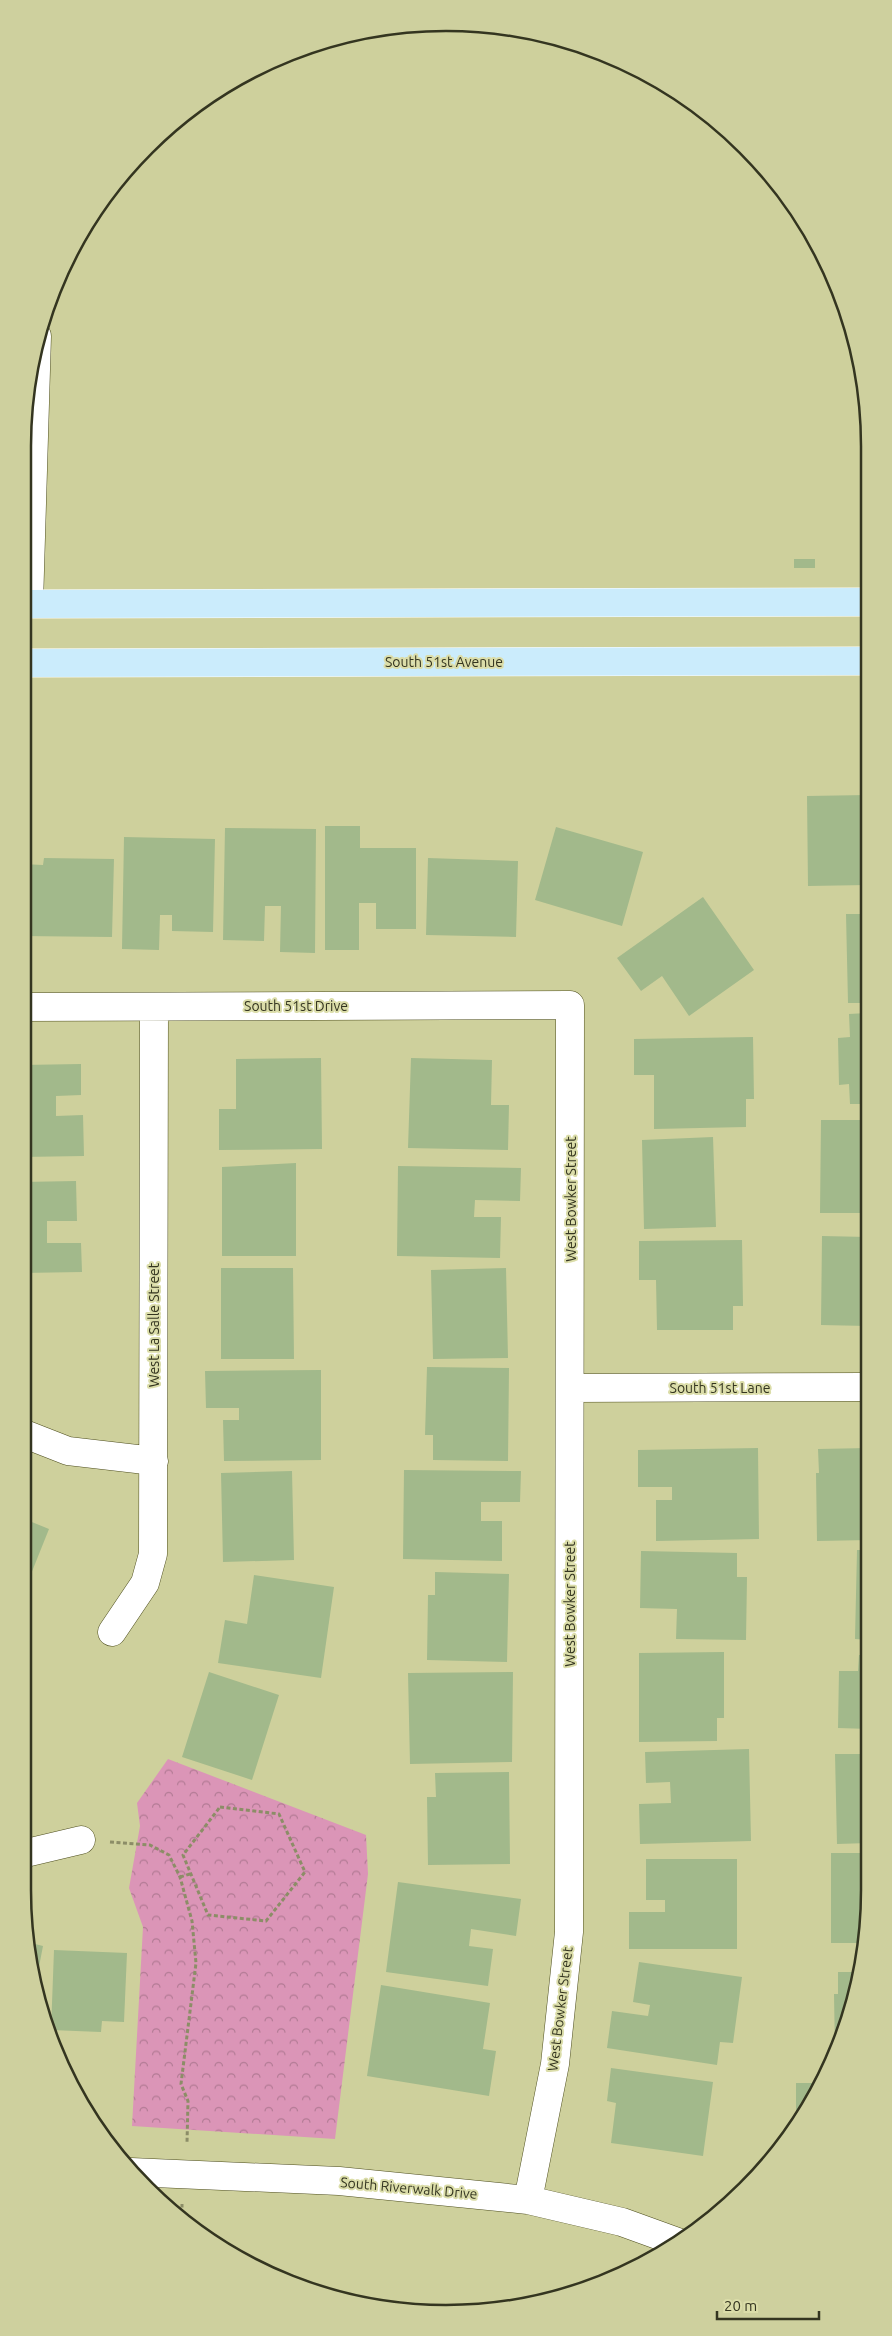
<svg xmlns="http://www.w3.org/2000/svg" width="892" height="2336" font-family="Ubuntu,sans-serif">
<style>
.park{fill:url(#park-crowns)}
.building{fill:#a2b98b}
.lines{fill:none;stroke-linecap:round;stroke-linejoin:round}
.minor-casing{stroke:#4e4e1e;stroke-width:29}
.major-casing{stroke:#fff;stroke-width:29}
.path{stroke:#8c8d67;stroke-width:3;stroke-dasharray:4 2.5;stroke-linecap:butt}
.minor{stroke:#fff;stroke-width:28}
.major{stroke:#cbecfc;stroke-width:28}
.labels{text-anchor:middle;stroke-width:4;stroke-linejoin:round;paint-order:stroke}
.street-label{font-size:14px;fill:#343520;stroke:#dbdda9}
.rim{fill:none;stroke:#343520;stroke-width:2.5}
</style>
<defs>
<pattern id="park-crowns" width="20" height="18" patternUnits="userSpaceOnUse" patternTransform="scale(1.25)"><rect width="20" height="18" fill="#db95b7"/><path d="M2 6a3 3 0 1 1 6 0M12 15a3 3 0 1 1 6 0" fill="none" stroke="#b27a94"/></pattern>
</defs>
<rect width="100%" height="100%" fill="#ced09c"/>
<!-- park -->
<path class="park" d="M168 1759 366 1835 368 1874 335 2139 132 2126 143 1927 129 1888 140 1826 137 1803Z"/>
<!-- building -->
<path class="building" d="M794 559H815V568H794Z
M867 795V885L808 886 807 796Z
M325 826H360V848H416V929H376V903H359V950H325Z
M556 827 643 852 622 926 535 900Z
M225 828 316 829 315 953 280 952 281 906H265L264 941 223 940Z
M124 837 215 839 213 932 172 931V915H160L159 950 122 949Z
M44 858 114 859 112 937 22 936V864L43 865Z
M428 858 518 861 516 937 426 935Z
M703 897 754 970 689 1016 662 976 641 991 617 958Z
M846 914H867V1003H848Z
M867 1013 868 1104H850L849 1084 839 1085 838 1038 850 1037 849 1014Z
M753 1037 754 1099H746V1127L654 1129V1075H634V1039Z
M321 1058 322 1149 219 1150V1109H236V1059Z
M411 1058 492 1060 491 1105H509L508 1150 408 1148Z
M81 1064V1095L56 1096V1116L83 1115 84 1156 22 1157V1065Z
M821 1120H868V1213H820Z
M713 1137 716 1227 644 1229 642 1140Z
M296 1163V1256H222V1167Z
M398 1166 521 1168 520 1201 475 1200 474 1217H501L500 1258 397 1256Z
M76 1181 77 1221H47V1243H81L82 1272 22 1273V1182Z
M822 1236 868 1237V1326L821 1325Z
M742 1240 743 1306H733V1330H657L656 1280H639V1241Z
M221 1268H293L294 1359H221Z
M506 1268 508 1358 433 1359 431 1270Z
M427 1367 509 1368 508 1461 433 1460V1435H425Z
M321 1370V1460L224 1461 223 1420H239V1408H206L205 1371Z
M758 1448 759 1539 656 1541V1500H672V1487H638V1450Z
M868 1448 869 1540 817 1541 816 1473H819L818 1449Z
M404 1470 521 1471 520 1502H481V1521H502V1561L403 1559Z
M292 1471 294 1560 223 1562 221 1473Z
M22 1518 49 1529 23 1594H22Z
M857 1550H869V1640L855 1639Z
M641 1551 737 1553V1577H747L746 1640 676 1639 677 1609 640 1608Z
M435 1572 509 1574 507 1662 427 1660 428 1595H435Z
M254 1575 334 1587 321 1678 218 1663 225 1620 247 1624Z
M724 1652V1718H717V1741L639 1742V1653Z
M859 1655H869V1729L838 1728 839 1671H858Z
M209 1672 279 1695 252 1780 182 1757Z
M513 1672 512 1762 410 1764 408 1673Z
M749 1749 751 1841 640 1844 639 1804 671 1803 670 1782 646 1783 645 1752Z
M835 1754H869V1843L837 1844Z
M509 1772 510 1864 428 1865 427 1797H436L435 1773Z
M831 1853H869L870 1890 863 1943H831Z
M646 1859H737V1949H629V1912H665V1900H646Z
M398 1882 521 1899 516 1936 471 1929 469 1946 493 1949 488 1986 386 1972Z
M31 1943 43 1946 37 1977Z
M54 1950 127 1953 124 2022 102 2021 101 2032 51 2030Z
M639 1962 742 1977 733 2043 720 2042 717 2065 607 2048 612 2011 648 2016 650 2005 633 2002Z
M838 1972H859L855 2000 835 2052 834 1994H838Z
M381 1985 490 2003 483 2049 496 2051 489 2096 367 2076Z
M611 2068 713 2082 703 2156 611 2143 616 2103 607 2101Z
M796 2083H822L796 2125Z"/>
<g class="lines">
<!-- minor casing -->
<g class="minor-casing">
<path id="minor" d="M29 604 37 336
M22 1007 570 1005 569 1932 555 2064 528 2200
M571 1388 868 1387
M22 1433 68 1451 154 1461
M112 1632 145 1583 153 1554 154 1007
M22 1854 81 1840
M131 2172 339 2181 528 2200 622 2222 680 2243"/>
</g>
<!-- major casing -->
<g class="major-casing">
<path id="major" d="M22 604 866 602
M22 663 866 661"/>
</g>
<!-- path -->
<path class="path" d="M220 1807 279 1814 305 1872 266 1921 208 1915 183 1855Z
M110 1842 150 1845 169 1855 180 1877 192 1921 196 1963 181 2084 188 2101 187 2143
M180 1877 190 1874
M182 2214V2204"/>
<!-- minor -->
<use href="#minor" class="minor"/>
<!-- major -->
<use href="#major" class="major"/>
</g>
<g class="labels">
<!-- street labels -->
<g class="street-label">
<text x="444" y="667">South 51st Avenue</text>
<text x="296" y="1011">South 51st Drive</text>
<text transform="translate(571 1199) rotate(-90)" y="5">West Bowker Street</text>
<text transform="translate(154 1325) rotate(-90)" y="5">West La Salle Street</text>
<text x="720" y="1393">South 51st Lane</text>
<text transform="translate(570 1604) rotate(-90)" y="5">West Bowker Street</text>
<text transform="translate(560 2009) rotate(-83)" y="5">West Bowker Street</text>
<text transform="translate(409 2188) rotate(5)" y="5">South Riverwalk Drive</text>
</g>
</g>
<!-- crop -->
<path d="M0 0H892V2336H0ZM446 31H446A415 415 0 0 1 861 446V1890A415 415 0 0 1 446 2305H446A415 415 0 0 1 31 1890V446A415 415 0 0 1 446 31Z" fill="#ced09e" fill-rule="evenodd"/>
<path class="rim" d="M446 31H446A415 415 0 0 1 861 446V1890A415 415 0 0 1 446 2305H446A415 415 0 0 1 31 1890V446A415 415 0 0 1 446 31Z"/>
<!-- scale -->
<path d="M717 2311v8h102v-8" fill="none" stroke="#343520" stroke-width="2.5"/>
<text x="724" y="2311" font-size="15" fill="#343520" stroke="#dbdda9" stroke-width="4" paint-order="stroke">20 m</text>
</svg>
